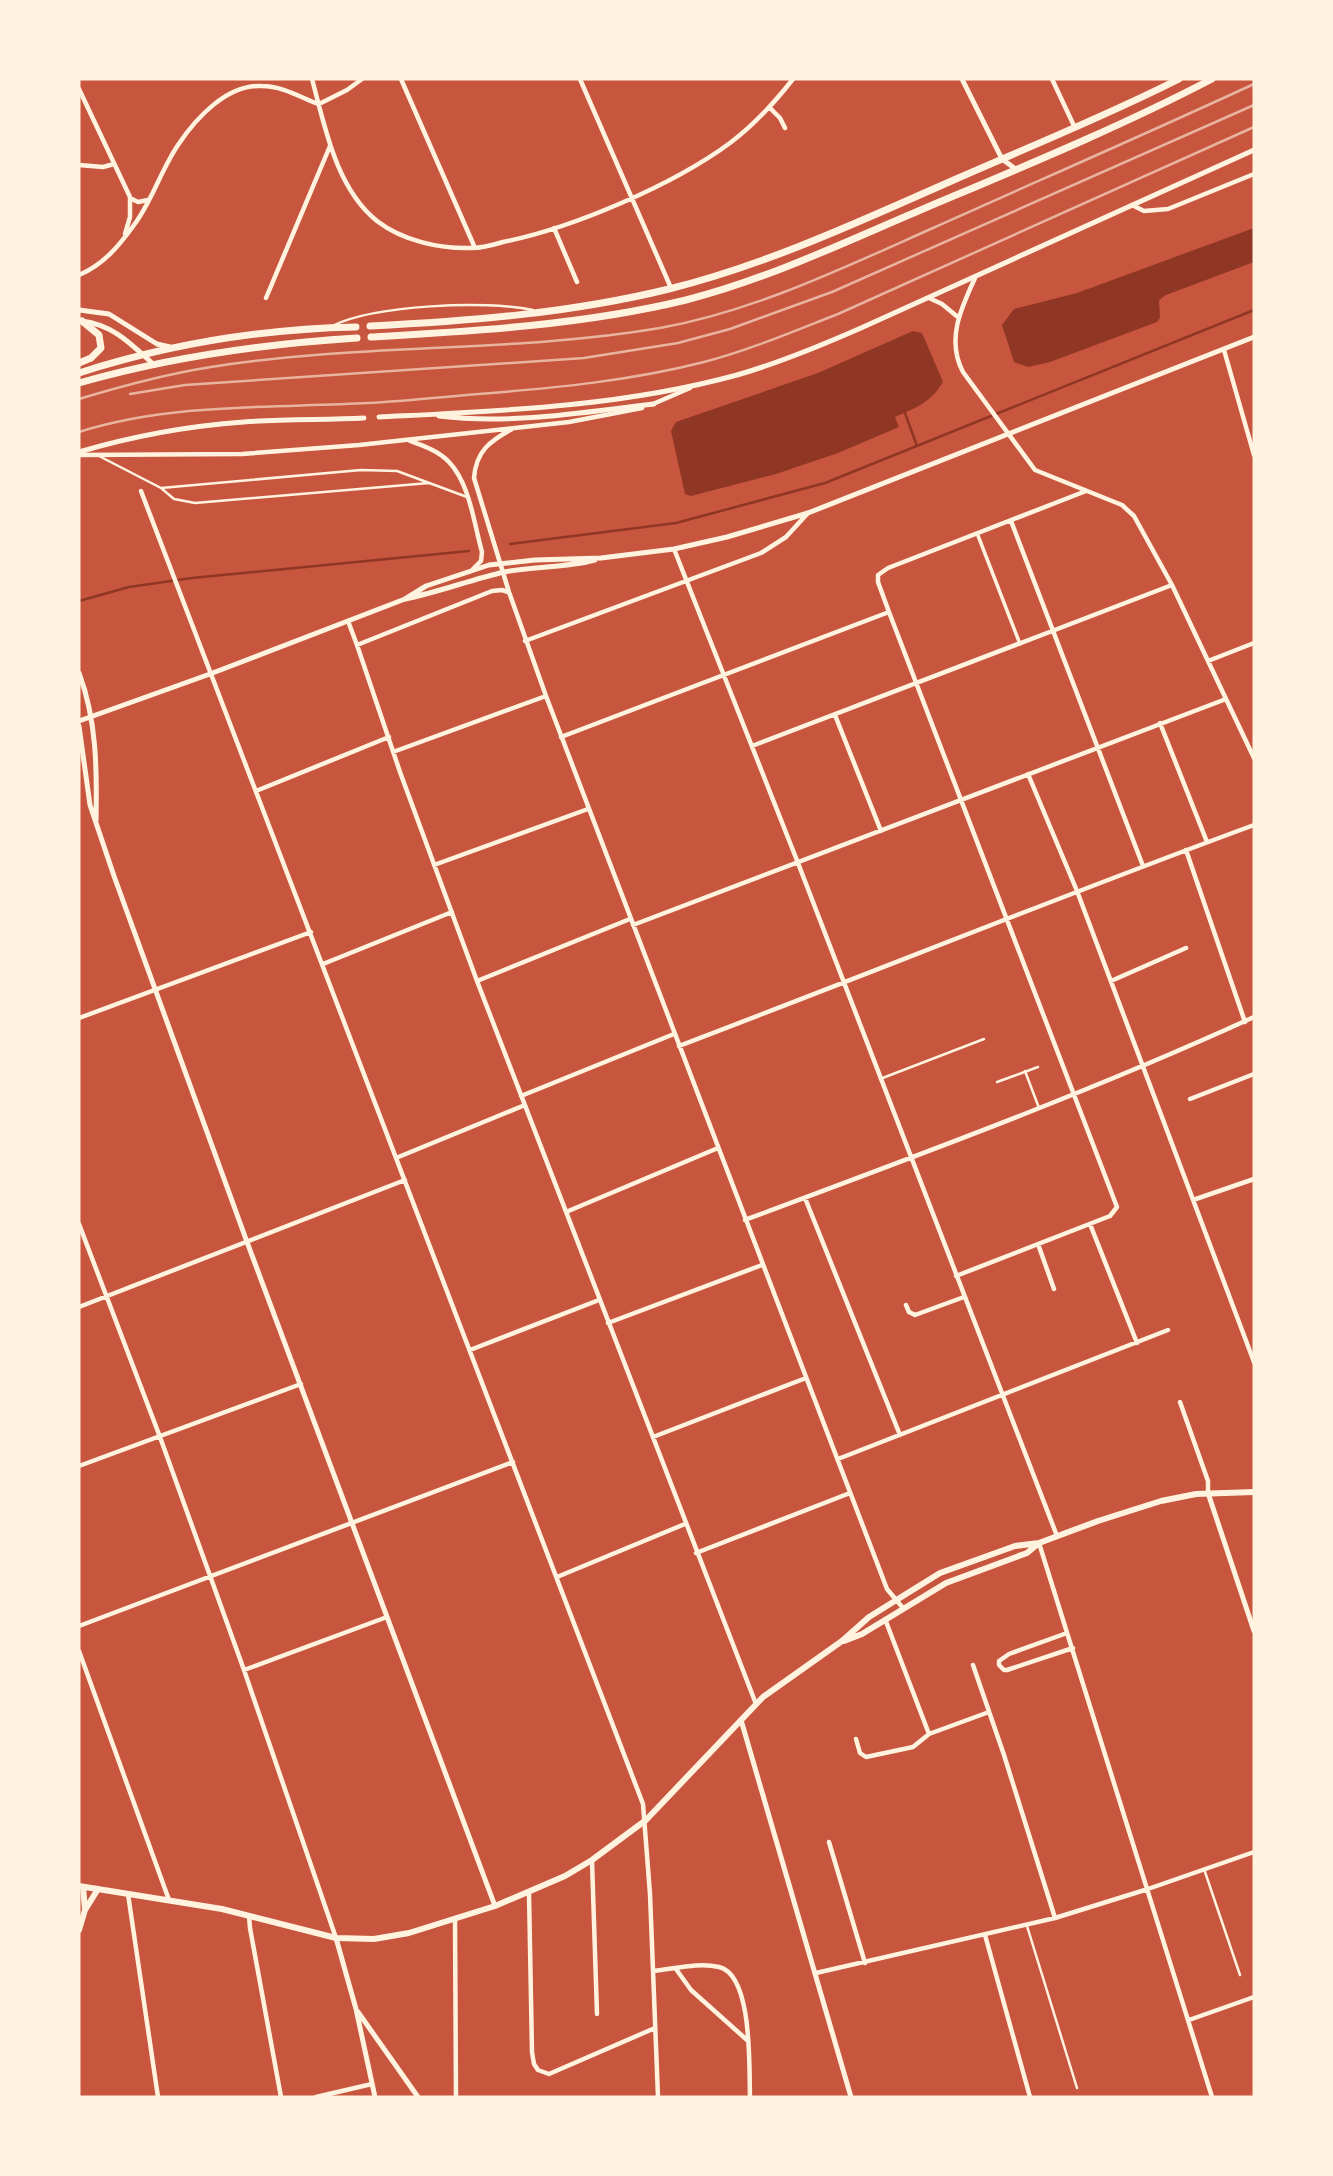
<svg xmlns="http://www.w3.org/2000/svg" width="1333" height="2176" font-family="Figtree,sans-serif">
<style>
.water{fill:#8f3625}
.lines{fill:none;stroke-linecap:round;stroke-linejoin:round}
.stream{stroke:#8f3625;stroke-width:2.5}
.service{stroke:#fff3e0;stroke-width:2.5}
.pedestrian{stroke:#fff3e0;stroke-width:3.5}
.minor{stroke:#fff3e0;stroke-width:4.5}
.tertiary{stroke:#fff3e0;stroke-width:5}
.secondary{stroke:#fff3e0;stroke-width:6}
.trunk{stroke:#fff3e0;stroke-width:7}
.rail{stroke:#e9b49f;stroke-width:2.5}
</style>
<rect width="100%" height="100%" fill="#c8553d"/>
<!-- water -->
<path class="water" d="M1254 228V262L1166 295 1159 300 1160 318 1157 322 1050 362 1028 367 1014 362 1002 325 1014 309 1077 293Z
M913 331 922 333 943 382C931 402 916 408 895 417L899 427 838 453 776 474 691 496 685 494 671 431 676 422 818 373Z"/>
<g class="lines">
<!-- stream -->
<path class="stream" d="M905 413 917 446
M510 544 676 523 825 483 1254 310
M79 601 129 587 192 578 469 551"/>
<!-- service -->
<path class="service" d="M332 326C374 305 486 300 533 310
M99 456 161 488 361 470 397 471 467 497
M161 488 174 499 195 503 429 483
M1025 1071 1039 1108
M880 1079 984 1039
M997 1082 1038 1067
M1204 1869 1240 1975
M1027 1926 1077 2088"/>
<!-- pedestrian -->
<path class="pedestrian" d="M977 533 1020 644"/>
<!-- minor -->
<path class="minor" d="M312 79C325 127 336 188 377 221 403 241 440 249 472 248 482 248 493 245 503 242 573 228 673 185 730 143 754 125 775 102 793 79
M401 79 475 248
M580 79 671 288
M1052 79 1075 128
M79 89 130 197V217L125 234
M319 104 347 90 362 79
M769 107 780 118 785 128
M79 165 103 167 114 164
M130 198 138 202 148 200
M1132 205 1144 211 1168 209 1254 174
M554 228 577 282
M79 275C103 265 119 246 134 225 152 201 161 170 178 145 196 118 227 84 262 86 282 86 300 97 318 104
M975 278C961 308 946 340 963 372L1035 470 1122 505 1134 516 1172 585 1254 758
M266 298 330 146
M929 298 942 304 959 318
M1224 350 1254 455
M653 404 690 388
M512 429C490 441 476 451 474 478L509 592 546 696 887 1589 903 1608
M410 441C424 446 439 451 449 462 470 484 474 524 482 552L481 561 473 569
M79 455 242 454 359 445 569 422 642 408
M141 491 643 1804 650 1894 658 2097
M1011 521 1143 866
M674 549 798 863 1057 1536
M348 621 357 645 492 591 502 590 508 592
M525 641 761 553 786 537 808 513
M357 645 400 772 477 981 756 1704
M1208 661 1254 643
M835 715 881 831
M1160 723 1207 842
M561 737 889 612
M752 746 1172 585
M393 752 546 696
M1028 774 1077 891 1254 1362
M256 791 389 737
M1186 850 1245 1022
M434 865 588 809
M633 925 1226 699
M323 964 452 912
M477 981 630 919
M1111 981 1186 948
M79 1018 311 932
M679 1046C871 973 1061 896 1254 825
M521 1096 674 1034
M1190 1099 1254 1074
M396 1158 525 1105
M805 1198 900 1435
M1193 1200 1254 1179
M566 1212 718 1148
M745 1220C916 1156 1088 1093 1254 1017
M79 1224 160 1437 244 1670 336 1938
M1090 1224 1137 1343
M1038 1244 1054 1289
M956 1276 1110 1216 1117 1207 889 612 878 582V575L888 568 1086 491
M906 1305 909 1312 915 1315 964 1297
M79 1307 405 1180
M608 1323 762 1265
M470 1350 599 1300
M1180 1402 1208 1481V1493
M653 1437 806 1378
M838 1459 1168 1330
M79 1466 301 1384
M1039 1543 1212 2097
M696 1553 850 1493
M557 1577 685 1524
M885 1619 929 1734
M79 1626 513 1462
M1067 1633 1009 1654 999 1661V1665L1004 1670H1007L1073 1648
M79 1651 169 1900
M973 1665 1004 1755 1055 1918
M244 1670 387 1617
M856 1739 860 1753 866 1757 913 1747 929 1734 989 1712
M829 1842 865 1963
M592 1861 597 2014
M529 1893 532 2052 534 2064 538 2070 549 2074 655 2028
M128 1894 158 2097
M249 1916 250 1928 281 2097
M455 1919 456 2097
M985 1935 1030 2097
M676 1969 691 1990 747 2040
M654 1971C674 1969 699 1962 719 1967 753 1975 749 2068 750 2097
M816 1973 1055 1918 1148 1889 1254 1852
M1189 2020 1254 1997
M316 2097 372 2084"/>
<!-- tertiary -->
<path class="tertiary" d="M962 79 1002 159 1017 170
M79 310 109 314 157 344 170 347
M82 321C113 325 130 343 152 363
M439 416C510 425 584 412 654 404
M379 417C499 411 620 407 737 375 779 363 820 346 861 328L1254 150
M79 452C133 436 188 426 244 422 284 419 324 420 364 418
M405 599 426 586 489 565 535 560 601 558 674 549 727 537 808 513 1254 337
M79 673C97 721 97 770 96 821
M79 721 210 674 405 599C439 592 470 580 504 572 534 566 565 568 595 560
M79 726 90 805 114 876 247 1242 495 1906
M1208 1493 1254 1631
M741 1720 851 2097
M336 1938 356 2009 375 2097
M358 2012 418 2097"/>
<!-- secondary -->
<path class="secondary" d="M844 1641 862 1634 946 1583 1027 1553 1039 1543 1098 1521 1161 1501 1196 1494 1254 1492
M79 1886 222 1909 336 1938 374 1939 409 1933 495 1906 565 1876 592 1860 646 1820 763 1697 842 1641 869 1617 940 1573 1015 1546 1039 1543
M83 1887 85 1909
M79 1930 85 1910 98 1889"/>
<!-- trunk -->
<path class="trunk" d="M370 326C471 321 571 313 669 289 769 264 863 220 956 179 1031 146 1106 116 1179 79
M371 337C476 331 583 325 686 300 768 279 845 242 923 209 1020 168 1118 128 1212 79
M79 363 91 358 101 348 99 335 82 321
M79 373C169 344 261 329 356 327
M79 383C170 357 262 344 357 338"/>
<!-- rail -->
<path class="rail" d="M130 394 185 385 584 358 678 343 730 329 832 292 1254 105
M79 399C122 386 166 374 211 367 359 343 512 353 660 328 755 311 845 267 933 228 1040 180 1148 133 1254 84
M79 432C171 403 272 408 368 403 405 401 442 397 479 394 554 388 630 381 704 362 750 350 794 331 838 314L1254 127"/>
</g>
<!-- border -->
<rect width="1333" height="2176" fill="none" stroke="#fff3e0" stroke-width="161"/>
</svg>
